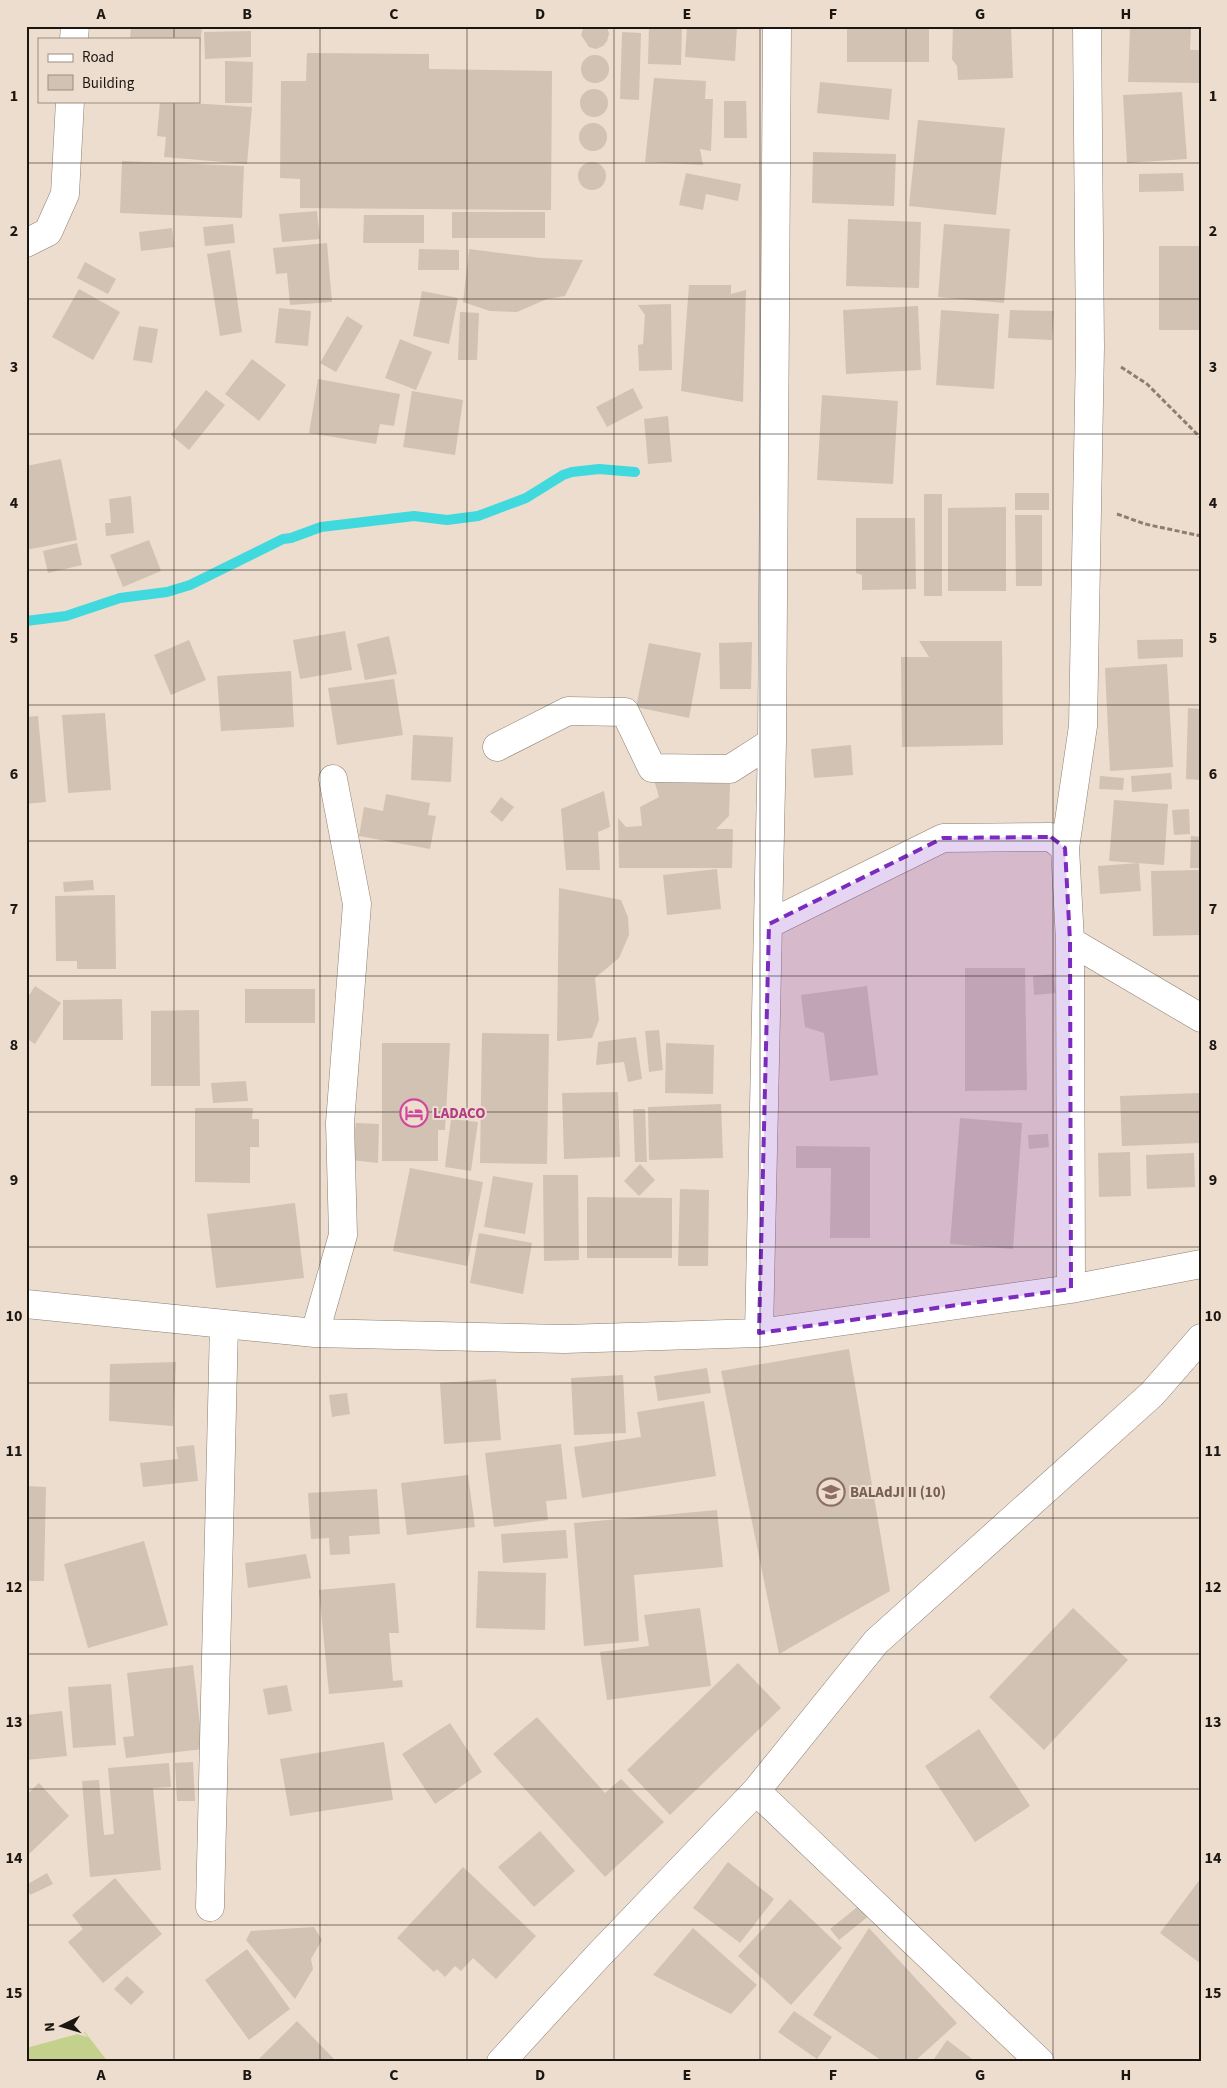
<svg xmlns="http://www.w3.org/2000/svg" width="1227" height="2088" font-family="'Source Sans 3',sans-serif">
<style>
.green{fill:#c4d18c}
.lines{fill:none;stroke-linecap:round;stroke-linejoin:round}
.stream{stroke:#40d9dd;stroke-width:10}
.building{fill:#d2c2b4}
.street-casing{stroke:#8c7f71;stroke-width:29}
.path{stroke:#8b7f75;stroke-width:3;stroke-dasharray:5 2.5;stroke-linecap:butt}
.street{stroke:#fff;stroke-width:28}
.marked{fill:#7b2cbf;fill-opacity:0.2;stroke:#7b2cbf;stroke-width:4;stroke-dasharray:10 6;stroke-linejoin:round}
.grid{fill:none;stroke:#1c1611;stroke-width:1;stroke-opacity:0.55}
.labels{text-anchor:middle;stroke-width:4;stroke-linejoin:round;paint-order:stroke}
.hotel-label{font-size:15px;font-weight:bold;fill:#b23c85;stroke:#edddce;text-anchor:start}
.education-label{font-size:15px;font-weight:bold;fill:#785e54;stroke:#edddce;text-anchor:start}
.neatline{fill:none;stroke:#1c1611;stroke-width:2}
.grid-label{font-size:16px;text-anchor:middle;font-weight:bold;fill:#1c1611}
</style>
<rect width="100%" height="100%" fill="#edddce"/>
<!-- green -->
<path class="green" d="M85 2032 108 2062H26V2048Z"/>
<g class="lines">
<!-- stream -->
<path class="stream" d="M26 621 66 616 120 598 167 592 190 585 283 539 291 538 321 527 414 516 447 520 478 516 526 498 563 475 572 472 599 469 635 472"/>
</g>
<!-- building -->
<path class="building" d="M131 26H202L200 49 199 39H130Z
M584 26H607L609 34 607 41 603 46 596 49 589 47 581 35Z
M649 26H682L681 65 648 64Z
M687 26H737L735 61 685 57Z
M847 26H929V62H847Z
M953 26H1011L1013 78 958 80 957 66 952 59Z
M1130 26H1191L1190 50H1200L1199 83 1128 82Z
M251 31V57L205 59 204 32Z
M622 32 641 33 639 100 620 99Z
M307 53 429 54V69L552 71 551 210 300 208V179L280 178 281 81H306Z
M581 69a14 14 0 1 1 28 0a14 14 0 1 1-28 0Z
M225 61 253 62 252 103H225Z
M654 78 706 81 705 99H713L711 151 700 149 703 165 645 162Z
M820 82 892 89 889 120 817 113Z
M580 103a14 14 0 1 1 28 0a14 14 0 1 1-28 0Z
M1182 92 1187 159 1127 163 1123 95Z
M160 101 252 107 247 164 164 157 166 137 157 136Z
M724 101H746L747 138H724Z
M918 120 1005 128 996 215 909 206Z
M579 137a14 14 0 1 1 28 0a14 14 0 1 1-28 0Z
M813 152 896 154 894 206 812 203Z
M122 161 244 166 242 218 120 213Z
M578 176a14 14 0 1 1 28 0a14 14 0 1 1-28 0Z
M686 173 741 184 738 201 706 194 703 210 679 205Z
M1183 173 1184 191 1139 192V174Z
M317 211 320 239 282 242 279 214Z
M452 212H545V238H452Z
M364 215H424V243H363Z
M848 219 921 222 919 288 846 286Z
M233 224 235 243 205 246 203 227Z
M944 224 1010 229 1004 303 938 297Z
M172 228 174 247 141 251 139 232Z
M327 243 332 302 290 305 287 273 276 274 273 248Z
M1159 246H1201V330H1159Z
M419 249 459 250V270H418Z
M469 249 541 258 583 260 565 296 547 299 517 312 490 311 463 302Z
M230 250 242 332 220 336 207 254Z
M85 262 116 279 108 294 77 278Z
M689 285H731V294L746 290 743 402 681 391Z
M79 289 120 312 93 360 52 337Z
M422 291 458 298 449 344 413 336Z
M671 304 672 370 639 371 638 345 643 344 645 315 638 305Z
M918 306 921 370 846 374 843 310Z
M279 308 311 311 308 346 275 343Z
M941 310 999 314 994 389 936 385Z
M1010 310 1054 311 1052 340 1008 338Z
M460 312 479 313 477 360H458Z
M347 316 363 326 336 372 320 363Z
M139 326 158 329 152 363 133 360Z
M400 339 432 352 416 390 385 378Z
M252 359 286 385 259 421 225 394Z
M318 379 400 394 394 426 380 424 376 444 309 433Z
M633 388 643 408 607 427 596 407Z
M206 390 225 405 189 450 171 435Z
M412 391 463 400 455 455 403 447Z
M822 395 898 401 893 484 817 480Z
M668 416 672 462 648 464 644 419Z
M61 459 77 540 26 550V466Z
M1015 493H1049V510H1015Z
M924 494H942V596H924Z
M131 496 134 533 106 536 105 523H111L109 499Z
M1006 507V591H948V508Z
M1015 515H1042V586H1016Z
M856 518H915L916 589 862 590V575L856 573Z
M149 540 161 571 123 587 110 555Z
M77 543 82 565 48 573 43 551Z
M345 631 352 670 300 679 293 640Z
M389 636 397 674 365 680 357 644Z
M1183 639V657L1138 659 1137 640Z
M189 640 206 680 171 695 154 655Z
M919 641H1002L1003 745 902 747 901 657H929Z
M752 642 751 689H720L719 643Z
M649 643 701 653 689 718 636 707Z
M1167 664 1173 767 1110 771 1105 668Z
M291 671 294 727 221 731 217 676Z
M394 679 403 735 337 745 328 688Z
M1188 708 1201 709V780L1186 779Z
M105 713 111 790 68 793 62 715Z
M38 716 46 802 26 804V717Z
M413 735 453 737 451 782 411 780Z
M851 745 853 775 814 778 811 749Z
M1171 773 1172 789 1132 792 1131 776Z
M1100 776 1124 778 1123 790 1099 789Z
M654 780 730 784 729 816 716 829H733L732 868H619L618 818 626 827 642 826 640 807 659 797Z
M604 791 610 827 598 832 600 870H566L561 809Z
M386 794 430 803 428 815 436 816 430 849 359 836 364 807 383 811Z
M501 797 514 807 502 822 490 812Z
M1114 800 1168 804 1164 865 1109 861Z
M1189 809 1190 834 1174 835 1172 810Z
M1191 836 1201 837V868H1190Z
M1139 863 1141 891 1100 894 1098 866Z
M717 869 721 909 667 915 663 875Z
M1201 870V935L1153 936 1151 871Z
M93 880 94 890 64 892 63 882Z
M559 888 621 900 628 917 629 935 619 958 595 978 599 1020 592 1038 557 1041Z
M115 895 116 969H77V961H56L55 896Z
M965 968H1025L1027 1090 965 1091Z
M1054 974 1056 993 1034 995 1033 976Z
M35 986 61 1003 35 1044 26 1038V1000Z
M867 986 878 1075 830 1081 824 1033 805 1027 801 995Z
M245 989H315V1023H245Z
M122 999 123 1040H63V1000Z
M199 1010 200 1086H151V1011Z
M659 1030 663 1070 649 1072 645 1031Z
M482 1033 549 1034 547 1164 480 1163Z
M636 1037 642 1079 628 1082 624 1062 596 1065 598 1042Z
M382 1043H450L445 1130H438V1161H382Z
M666 1043 714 1045 713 1094 665 1093Z
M246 1081 248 1101 213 1103 211 1083Z
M618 1092 620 1157 564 1159 562 1093Z
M1199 1093 1201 1143 1122 1146 1120 1096Z
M721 1104 723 1158 649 1160 648 1107Z
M195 1108H253L252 1119H259V1147H250V1183L195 1182Z
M633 1109H645L647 1162H635Z
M960 1118 1022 1123 1013 1249 950 1244Z
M451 1119 478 1122 471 1171 445 1167Z
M356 1123 379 1124 378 1163 351 1160Z
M1048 1134 1049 1147 1029 1149 1028 1135Z
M796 1146 870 1147V1238H830L831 1168H796Z
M1130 1152 1131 1196 1099 1197 1098 1153Z
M1194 1153 1195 1187 1147 1189 1146 1155Z
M640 1164 655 1180 639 1196 624 1181Z
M410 1168 483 1182 467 1266 393 1251Z
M543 1175H578L579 1260 544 1261Z
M493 1176 533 1183 525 1234 484 1227Z
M680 1189 709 1190 708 1266H678Z
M587 1197 672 1198V1258H587Z
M295 1203 304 1278 216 1288 207 1214Z
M479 1233 532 1243 523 1294 470 1283Z
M849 1349 890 1591 779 1654 721 1371Z
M176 1362 173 1426 109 1421 110 1364Z
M707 1368 711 1393 658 1401 654 1376Z
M623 1375 626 1433 574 1435 571 1378Z
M496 1379 501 1440 444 1444 440 1383Z
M347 1393 350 1414 332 1417 329 1395Z
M704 1401 716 1476 582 1498 574 1447 641 1437 637 1412Z
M561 1444 567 1499 546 1501 548 1520 494 1527 485 1453Z
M194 1445 198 1481 143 1487 140 1463 178 1459 176 1447Z
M468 1475 475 1527 407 1535 401 1483Z
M26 1486 46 1487 44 1581H26Z
M377 1489 380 1534 349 1536 350 1554 330 1555 329 1538 311 1539 308 1493Z
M717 1510 723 1567 634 1575 639 1641 584 1646 574 1523Z
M566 1530 568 1558 503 1563 501 1534Z
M144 1541 168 1625 88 1648 64 1564Z
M306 1554 311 1578 248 1588 245 1563Z
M478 1571 546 1573 545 1630 476 1628Z
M395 1583 399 1633H389L393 1681 402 1680 403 1687 329 1694 319 1590Z
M700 1608 711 1686 607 1700 600 1652 649 1646 644 1615Z
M1073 1608 1128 1660 1044 1750 989 1697Z
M738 1663 781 1708 670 1815 627 1770Z
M193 1665 203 1749 126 1758 123 1737 134 1736 127 1673Z
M111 1684 116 1745 73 1748 68 1687Z
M287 1685 292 1711 268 1715 263 1689Z
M62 1711 67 1756 26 1760V1715Z
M537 1717 605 1793 621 1779 664 1822 605 1877 493 1754Z
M450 1723 482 1772 435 1804 402 1754Z
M979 1729 1030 1806 975 1842 925 1766Z
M384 1742 393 1800 290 1816 280 1759Z
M193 1762 195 1801H177L175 1763Z
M169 1763 171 1787 153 1788 161 1870 90 1877 82 1781 99 1780 104 1835 114 1834 108 1768Z
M39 1783 69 1816 28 1855 26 1795Z
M540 1831 575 1871 534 1907 498 1867Z
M728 1862 774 1899 740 1943 693 1908Z
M463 1867 536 1936 496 1979 473 1958 461 1971 455 1966 445 1977 437 1969 434 1972 397 1938Z
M47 1873 53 1884 30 1895 26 1885Z
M115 1878 162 1934 103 1983 68 1942 83 1929 72 1915Z
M1201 1878V1964L1160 1933Z
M790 1899 842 1948 791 2005 738 1956Z
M861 1904 870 1915 839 1940 830 1929Z
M314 1927 322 1940 311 1959 313 1969 295 1999 246 1940 251 1931Z
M693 1928 757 1985 731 2014 653 1975Z
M869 1928 957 2023 914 2062H884L813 2015Z
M247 1949 290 2009 249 2040 205 1980Z
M127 1976 144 1992 131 2005 114 1989Z
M794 2011 832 2037 817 2059 778 2032Z
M297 2021 337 2062H256Z
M947 2040 976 2062H932Z"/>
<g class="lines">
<!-- street casing -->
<g class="street-casing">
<path id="street" d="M74 39 75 26
M26 243 48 232 65 194 70 101
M497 747 568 711 625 712 652 768 730 769 772 742
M769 924 943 838 1051 837 1065 848
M1070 941 1201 1018
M1071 1289 1070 941 1065 848 1083 726 1090 347 1087 26
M26 1304 315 1333 564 1339 759 1333 1071 1289 1201 1264
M315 1333 343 1235 340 1123 357 904 333 779
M759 1333 772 742 777 26
M756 1791 1040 2062
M210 1907 224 1325
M501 2062 597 1957 756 1791 876 1642 1152 1394 1201 1338"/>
</g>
<!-- path -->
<path class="path" d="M1121 367 1147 384 1201 438
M1117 514 1145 524 1201 536"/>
<!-- street -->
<use href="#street" class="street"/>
</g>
<!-- marked area -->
<path class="marked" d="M1051 837 1065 848 1070 941 1071 1289 759 1333 769 924 943 838Z"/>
<!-- grid -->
<path class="grid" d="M174 26V39M320 26V2062M467 26V2062M614 26V2062M760 26V2062M906 26V2062M1053 26V2062M174 101V2062M26 163H1201M26 299H1201M26 434H1201M26 570H1201M26 705H1201M26 841H1201M26 976H1201M26 1112H1201M26 1247H1201M26 1383H1201M26 1518H1201M26 1654H1201M26 1789H1201M26 1925H1201"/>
<!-- icons -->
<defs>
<g id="hotel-ring" transform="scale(1.4375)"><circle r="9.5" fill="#edddce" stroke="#d1479c" stroke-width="1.5"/><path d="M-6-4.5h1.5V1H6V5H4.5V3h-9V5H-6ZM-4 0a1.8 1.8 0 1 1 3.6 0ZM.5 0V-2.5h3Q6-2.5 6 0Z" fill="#d1479c"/></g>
<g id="school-ring" transform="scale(1.4375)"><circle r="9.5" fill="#edddce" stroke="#8d6e63" stroke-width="1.5"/><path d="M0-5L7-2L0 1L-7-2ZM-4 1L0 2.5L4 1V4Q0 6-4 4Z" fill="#8d6e63"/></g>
</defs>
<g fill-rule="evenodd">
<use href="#hotel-ring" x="414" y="1113"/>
<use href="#school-ring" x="831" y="1492"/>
</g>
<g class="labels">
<!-- hotel labels -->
<g class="hotel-label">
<text x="433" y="1118">LADACO</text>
</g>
<!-- education labels -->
<g class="education-label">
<text x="850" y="1497">BALAdJI II (10)</text>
</g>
</g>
<!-- border -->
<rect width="1227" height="2088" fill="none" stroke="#edddce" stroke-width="55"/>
<!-- legend -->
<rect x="38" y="38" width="162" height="65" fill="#edddce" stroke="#998d82"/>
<rect x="48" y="54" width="25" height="8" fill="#ffffff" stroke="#998d82"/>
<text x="82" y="62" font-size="15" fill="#1c1611">Road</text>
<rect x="48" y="75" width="25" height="15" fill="#d2c2b4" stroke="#998d82"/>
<text x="82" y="88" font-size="15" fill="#1c1611">Building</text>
<!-- north arrow -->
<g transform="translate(62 2026) rotate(265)" stroke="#edddce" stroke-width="4" paint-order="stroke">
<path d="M0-4L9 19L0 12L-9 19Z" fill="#1c1611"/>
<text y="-8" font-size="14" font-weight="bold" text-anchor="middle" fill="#1c1611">N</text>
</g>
<rect x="28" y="28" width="1172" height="2032" class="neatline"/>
<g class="grid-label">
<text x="101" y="19">A</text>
<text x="247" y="19">B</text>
<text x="394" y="19">C</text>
<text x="540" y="19">D</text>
<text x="687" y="19">E</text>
<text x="833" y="19">F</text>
<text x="980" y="19">G</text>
<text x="1126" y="19">H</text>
<text x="14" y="101">1</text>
<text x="1213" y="101">1</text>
<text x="14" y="236">2</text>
<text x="1213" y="236">2</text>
<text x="14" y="372">3</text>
<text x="1213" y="372">3</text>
<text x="14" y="508">4</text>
<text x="1213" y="508">4</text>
<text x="14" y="643">5</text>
<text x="1213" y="643">5</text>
<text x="14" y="779">6</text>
<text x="1213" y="779">6</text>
<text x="14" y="914">7</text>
<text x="1213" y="914">7</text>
<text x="14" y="1050">8</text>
<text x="1213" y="1050">8</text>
<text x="14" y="1185">9</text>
<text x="1213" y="1185">9</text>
<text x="14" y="1321">10</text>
<text x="1213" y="1321">10</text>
<text x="14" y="1456">11</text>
<text x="1213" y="1456">11</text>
<text x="14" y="1592">12</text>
<text x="1213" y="1592">12</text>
<text x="14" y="1727">13</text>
<text x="1213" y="1727">13</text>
<text x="14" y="1863">14</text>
<text x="1213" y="1863">14</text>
<text x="14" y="1998">15</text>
<text x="1213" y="1998">15</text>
<text x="101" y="2080">A</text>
<text x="247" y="2080">B</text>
<text x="394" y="2080">C</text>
<text x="540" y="2080">D</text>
<text x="687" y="2080">E</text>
<text x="833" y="2080">F</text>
<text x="980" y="2080">G</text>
<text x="1126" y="2080">H</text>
</g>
</svg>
